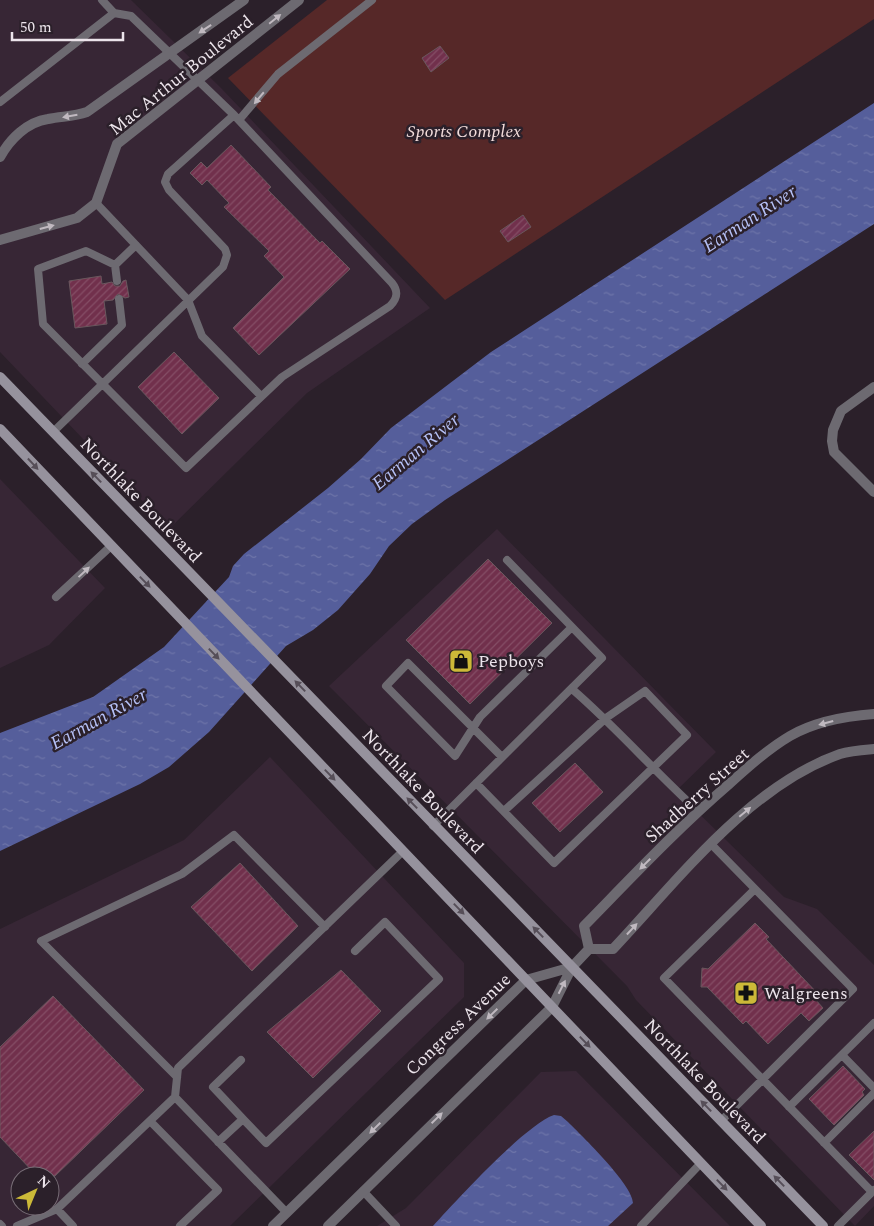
<svg xmlns="http://www.w3.org/2000/svg" width="874" height="1226" font-family="Spectral,serif">
<style>
.built{fill:#372635;fill-rule:evenodd}
.green{fill:#562828}
.water{fill:url(#water-ripples)}
.building{fill:url(#building-hatch);stroke:#69575d}
.lines{fill:none;stroke-linecap:round;stroke-linejoin:round}
.service{stroke:#6d6a71;stroke-width:8}
.minor{stroke:#6d6a71;stroke-width:10}
.tertiary{stroke:#6d6a71;stroke-width:10}
.secondary{stroke:#96929d;stroke-width:10}
.oneway{fill:#c0b9c0}
.oneway2{fill:#564e58}
.labels{text-anchor:middle;stroke-width:5;stroke-linejoin:round;paint-order:stroke}
.street-label{font-size:18px;fill:#ece4eb;stroke:#2b202a}
.park-label{font-size:18px;font-style:italic;fill:#f3dcdb;stroke:#2b202a}
.poi-label{font-size:18px;fill:#ece4eb;stroke:#2b202a;text-anchor:start}
.water-label{font-size:19px;font-style:italic;fill:#b5c0f6;stroke:#2b202a}
</style>
<defs>
<pattern id="water-ripples" width="26" height="14" patternUnits="userSpaceOnUse" patternTransform="scale(1.25)"><rect width="26" height="14" fill="#555e9b"/><path d="M2 4q2-2 4 0t4 0M15 11q2-2 4 0t4 0" fill="none" stroke="#6e75a9"/></pattern>
<pattern id="building-hatch" width="6" height="6" patternUnits="userSpaceOnUse" patternTransform="scale(1.25)"><rect width="6" height="6" fill="#71304c"/><path d="M-1 1l2-2M0 6l6-6M5 7l2-2" fill="none" stroke="#854e66"/></pattern>
</defs>
<rect width="100%" height="100%" fill="#2b202a"/>
<!-- built -->
<path class="built" d="M0 0H131L221 88 430 308 307 393 169 529 0 352Z
M0 479 105 588 49 645 0 668Z
M497 529 716 752 676 791 784 897 817 909 874 965V1206L855 1226 636 1000 627 986 329 686Z
M270 757 464 963V997L230 1226H0V929L184 840ZM20 1176H50V1206H20Z
M576 1071 730 1226H377L406 1208 541 1072Z"/>
<!-- green -->
<path class="green" d="M327 0H874V19L445 300 228 78Z"/>
<!-- water -->
<path class="water" d="M874 103V224L445 500 412 524 389 546 370 574 338 610 313 630 286 646 209 732 169 767 140 784 0 851V733L93 697 164 647 229 577 233 566 244 554 328 488 361 459 391 428 491 352Z
M554 1115 561 1116 568 1122C582 1136 633 1185 633 1203L608 1226H433C456 1201 525 1125 554 1115Z"/>
<!-- building -->
<path class="building" d="M440 46 449 58 431 72 422 58Z
M231 145 271 187 268 190 320 243 322 241 350 269 259 355 233 328 284 277 264 256 269 251 224 207 229 203 207 180 202 185 190 173 201 162 207 168Z
M523 215 531 227 508 242 500 231Z
M101 276 102 284 112 282 115 286H120L123 281 126 280 129 297 125 298 118 294 113 300 104 301 107 324 75 328 69 281Z
M174 352 219 398 182 434 138 387Z
M488 559 552 623 470 704 406 640Z
M575 763 603 792 560 832 532 803Z
M240 863 298 926 252 971 191 907Z
M755 923 769 937 766 939 819 995 815 999 823 1008 809 1021 801 1013 768 1044 746 1021 743 1024 707 987H701L702 968 708 969Z
M341 970 381 1011 313 1078 267 1032Z
M53 996 144 1090 55 1176H37L0 1137V1047Z
M843 1066 865 1089 862 1092 864 1095 834 1125 809 1099Z
M874 1131V1180L849 1155Z"/>
<g class="lines">
<!-- service -->
<path class="service" d="M102 0 114 13 131 16 234 115 392 283C399 292 397 299 390 306L282 377 186 468 43 324 38 269 86 251 115 265 136 245
M0 102 114 13
M239 120 278 74 372 0
M96 203 188 300 202 336 261 396
M115 265 117 281
M82 364 122 325 119 299
M53 432 223 267 227 255 225 249 169 190 165 182 168 174 234 115
M56 597 111 546
M572 689C616 727 655 772 698 811
M502 757 408 663 386 686 455 756 480 717 572 627
M476 783 554 863 687 735 645 691 606 718 504 811
M433 826 602 658 507 560
M711 844 853 989 721 1121
M755 889 664 978 872 1192
M842 1055 874 1088
M241 1060 213 1087 243 1119
M177 1077 41 941 182 874 234 835 325 927
M175 1097 287 1213
M789 1107 874 1023
M150 1121 218 1190 180 1226
M218 1142 243 1119 266 1143 439 979 385 922 355 951
M824 1143 874 1093
M363 1191 396 1226
M57 1209 73 1226
M0 1224 2 1226
M17 1226 57 1209 175 1097 178 1068 403 851
M641 1226 701 1163
M838 1226 874 1190"/>
<!-- minor -->
<path class="minor" d="M874 387 841 411 833 430 832 441 834 452 874 492
M874 714C847 716 814 722 790 736 768 749 747 768 728 785 677 829 631 878 584 926L589 949H613C678 880 749 786 840 754 850 751 863 750 874 749
M572 967 589 949"/>
<!-- tertiary -->
<path class="tertiary" d="M0 157C10 139 27 122 48 119 62 116 73 117 87 112L244 0
M0 240 77 218 96 203 117 144 299 0
M273 1226 526 980 572 967
M328 1226 552 1007 572 967"/>
<!-- secondary -->
<path class="secondary" d="M0 377 823 1226
M0 429 761 1226"/>
</g>
<!-- one-way arrows -->
<defs><path id="oneway-solid" d="M-6-.8H1V-3.2L6.5 0L1 3.2V.8H-6Z" transform="scale(1.25)"/></defs>
<g class="oneway">
<use href="#oneway-solid" transform="translate(275 19) rotate(-39)"/>
<use href="#oneway-solid" transform="translate(205 29) rotate(146)"/>
<use href="#oneway-solid" transform="translate(259 98) rotate(130)"/>
<use href="#oneway-solid" transform="translate(70 116) rotate(170)"/>
<use href="#oneway-solid" transform="translate(47 227) rotate(-15)"/>
<use href="#oneway-solid" transform="translate(84 572) rotate(-43)"/>
<use href="#oneway-solid" transform="translate(826 723) rotate(165)"/>
<use href="#oneway-solid" transform="translate(745 812) rotate(-40)"/>
<use href="#oneway-solid" transform="translate(645 864) rotate(135)"/>
<use href="#oneway-solid" transform="translate(632 929) rotate(-47)"/>
<use href="#oneway-solid" transform="translate(562 987) rotate(-63)"/>
<use href="#oneway-solid" transform="translate(492 1014) rotate(136)"/>
<use href="#oneway-solid" transform="translate(437 1118) rotate(-44)"/>
<use href="#oneway-solid" transform="translate(375 1128) rotate(136)"/>
</g>
<g class="oneway2">
<use href="#oneway-solid" transform="translate(33 464) rotate(47)"/>
<use href="#oneway-solid" transform="translate(96 477) rotate(-134)"/>
<use href="#oneway-solid" transform="translate(145 582) rotate(46)"/>
<use href="#oneway-solid" transform="translate(214 654) rotate(46)"/>
<use href="#oneway-solid" transform="translate(300 686) rotate(-134)"/>
<use href="#oneway-solid" transform="translate(330 775) rotate(46)"/>
<use href="#oneway-solid" transform="translate(412 803) rotate(-134)"/>
<use href="#oneway-solid" transform="translate(459 909) rotate(46)"/>
<use href="#oneway-solid" transform="translate(538 932) rotate(-134)"/>
<use href="#oneway-solid" transform="translate(585 1042) rotate(46)"/>
<use href="#oneway-solid" transform="translate(706 1106) rotate(-134)"/>
<use href="#oneway-solid" transform="translate(779 1181) rotate(-134)"/>
<use href="#oneway-solid" transform="translate(722 1185) rotate(46)"/>
</g>
<!-- icons -->
<defs>
<g id="shop-square" transform="scale(1.25)"><rect x="-9" y="-9" width="18" height="18" rx="4" fill="#ccb938" stroke="#2b202a"/><path d="M-5-2.5h2.3a2.7 3.5 0 0 1 5.4 0H5L5.5 6h-11ZM-1.5-2.5h3a1.5 2.3 0 0 0-3 0Z" fill="#111"/></g>
<g id="pharmacy-square" transform="scale(1.25)"><rect x="-9" y="-9" width="18" height="18" rx="4" fill="#ccb938" stroke="#2b202a"/><path d="M-2-6h4v4h4v4h-4v4h-4v-4h-4v-4h4Z" fill="#111"/></g>
</defs>
<g fill-rule="evenodd">
<use href="#shop-square" x="461" y="661"/>
<use href="#pharmacy-square" x="746" y="993"/>
</g>
<g class="labels">
<!-- street labels -->
<g class="street-label">
<text transform="translate(181 75) rotate(-39)" y="6">Mac Arthur Boulevard</text>
<text transform="translate(141 500) rotate(46)" y="6">Northlake Boulevard</text>
<text transform="translate(423 791) rotate(46)" y="6">Northlake Boulevard</text>
<text transform="translate(697 795) rotate(-42)" y="6">Shadberry Street</text>
<text transform="translate(458 1024) rotate(-44)" y="6">Congress Avenue</text>
<text transform="translate(705 1081) rotate(46)" y="6">Northlake Boulevard</text>
</g>
<!-- park labels -->
<g class="park-label">
<text x="464" y="137">Sports Complex</text>
</g>
<!-- poi labels -->
<g class="poi-label">
<text x="478" y="667">Pepboys</text>
<text x="764" y="999">Walgreens</text>
</g>
<!-- water labels -->
<g class="water-label">
<text transform="translate(749 218) rotate(-33)" y="7">Earman River</text>
<text transform="translate(415 451) rotate(-40)" y="7">Earman River</text>
<text transform="translate(98 718) rotate(-29)" y="7">Earman River</text>
</g>
</g>
<!-- north arrow -->
<g transform="translate(35 1191) rotate(44)"><circle r="24" fill="#2b202a" stroke="#786e77"/>
<path d="M0-4L9 19L0 12L-9 19Z" fill="#ccb938"/>
<text y="-8" font-size="14" font-weight="bold" text-anchor="middle" fill="#ece4eb">N</text>
</g>
<!-- scale -->
<path d="M12 32v8h111v-8" fill="none" stroke="#ece4eb" stroke-width="2.5"/>
<text x="20" y="32" font-size="15" fill="#ece4eb" stroke="#2b202a" stroke-width="4" paint-order="stroke">50 m</text>
</svg>
